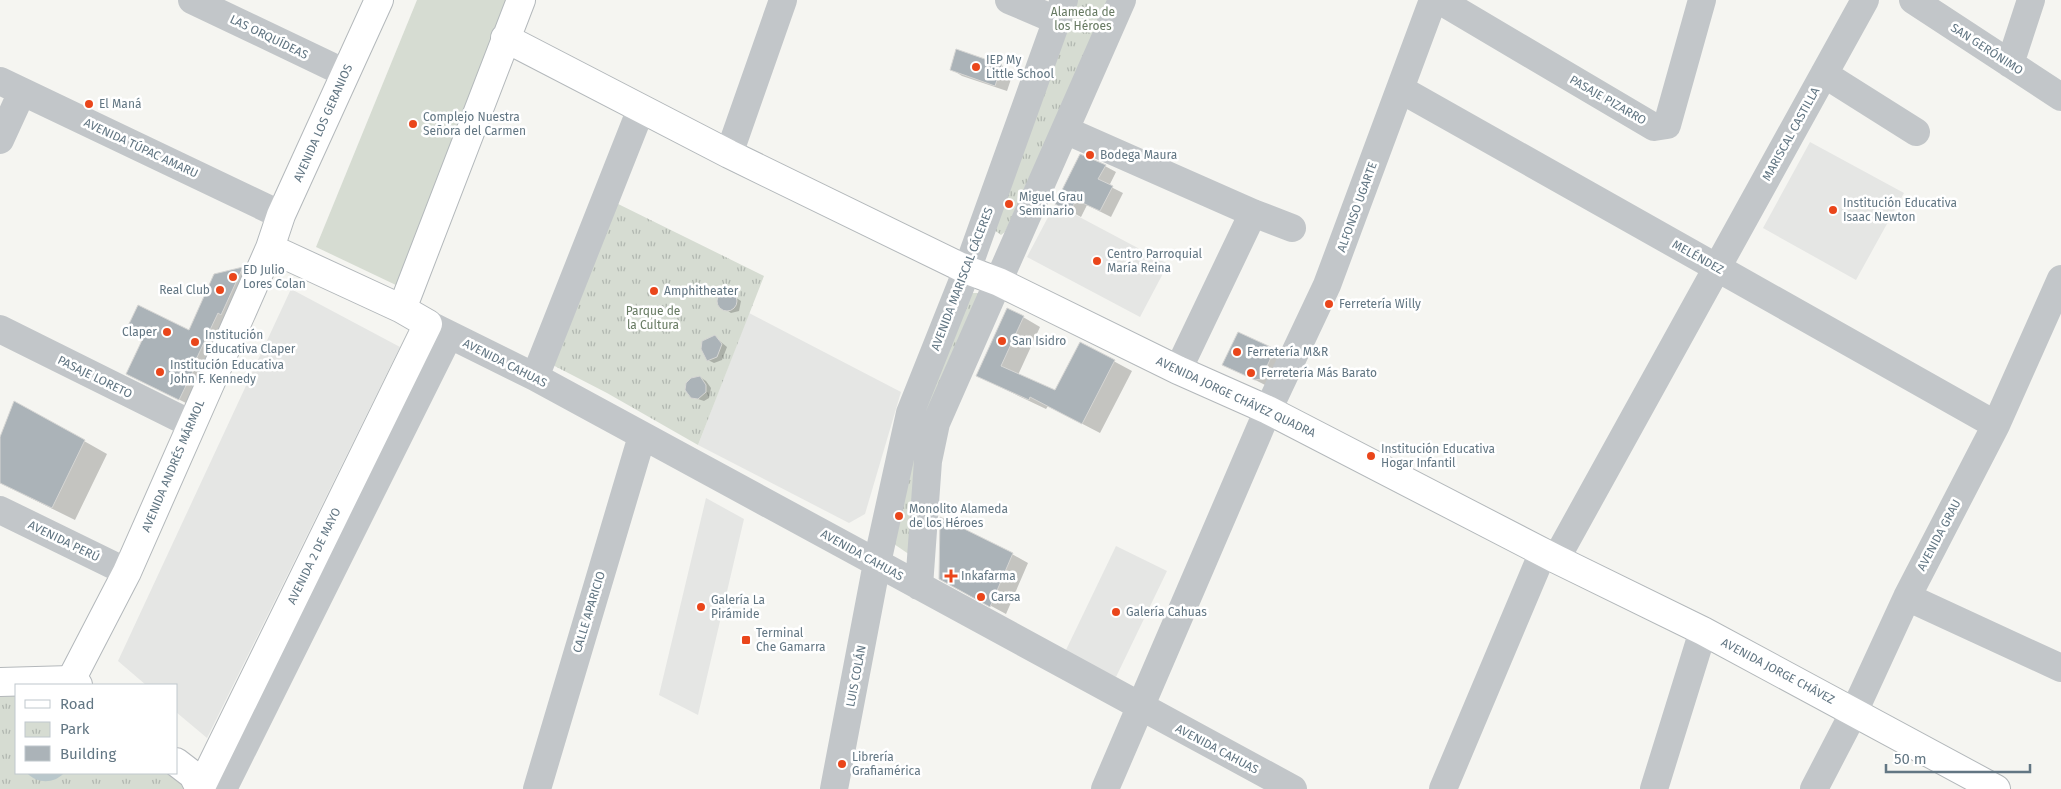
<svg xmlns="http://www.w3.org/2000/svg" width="2061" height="789" font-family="'Fira Sans',sans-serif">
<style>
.built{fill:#e5e6e4}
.park{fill:url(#park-tufts)}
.garden{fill:#d6dcd2}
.water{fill:#b9c7cb}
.shadow{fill:#0003}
.building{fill:#abb3b8;stroke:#d6d6d4}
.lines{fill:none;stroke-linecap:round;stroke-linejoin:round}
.major-casing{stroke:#b3b8bb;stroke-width:30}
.highway-casing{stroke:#b4b8bb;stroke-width:30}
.minor{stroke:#c2c6c9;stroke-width:28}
.major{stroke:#fff;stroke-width:28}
.highway{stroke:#fff;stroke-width:28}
.poi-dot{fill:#ea461b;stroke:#fff;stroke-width:2}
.labels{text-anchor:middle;stroke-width:5;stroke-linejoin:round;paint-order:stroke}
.park-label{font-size:12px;fill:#677a62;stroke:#fff}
.street-label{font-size:12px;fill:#627683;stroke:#fff}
.poi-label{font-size:12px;fill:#627683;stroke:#fff;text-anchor:start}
</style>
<defs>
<pattern id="park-tufts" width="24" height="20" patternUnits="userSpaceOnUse" patternTransform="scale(1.25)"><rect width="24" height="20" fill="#d6dcd2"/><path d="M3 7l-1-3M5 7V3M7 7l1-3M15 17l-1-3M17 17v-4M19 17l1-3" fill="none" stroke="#b1b7b0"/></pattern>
</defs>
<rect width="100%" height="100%" fill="#f5f5f1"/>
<!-- built -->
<path class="built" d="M1810 142 1904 193 1856 280 1763 228Z
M1055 204 1168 264 1140 317 1027 257Z
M291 289 400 347 207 738 176 712V685H146L118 661Z
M749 313 901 392 865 514 849 523 698 445Z
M706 498 744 519 698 715 659 695Z
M1116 546 1167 571 1116 677 1065 652Z"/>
<!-- park -->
<path class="park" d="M1072 0H1109L1005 232 1001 235 993 229Z
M606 198 764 276 698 445 607 393 543 360Z
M972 293H977L981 297 948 377 919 438 913 494 916 559 891 542 913 428Z
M16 691V773H176L190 789H0V692Z"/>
<!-- garden -->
<path class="garden" d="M417 0H507L398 286 316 247Z"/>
<!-- water -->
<path class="water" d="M27 773H64C54 784 37 784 27 773Z"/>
<!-- shadow -->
<path class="shadow" d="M957 51 1002 66 1013 73 1007 91 962 76 951 69Z
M1105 166 1116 172 1109 186 1123 193 1111 217 1087 205 1081 217 1068 210Z
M243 268 259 277 196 408 128 374 146 335 129 325 190 332 215 276Z
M729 293 741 301 739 311 731 313 721 306 719 301 723 294Z
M1023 317 1040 327 1018 375 1055 392 1080 343 1132 371 1100 433 1048 406 1046 409 977 376Z
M1239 333 1286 357 1267 386 1224 364Z
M715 337 727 347 722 360 714 363 708 360Z
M700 377 706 381 711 388 709 398 704 401 695 398Z
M0 440 84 441 107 454 75 520 0 483Z
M1012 554 1028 563 1006 614 956 587Z"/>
<!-- building -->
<path class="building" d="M956 49 1002 65 995 86 950 70Z
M1080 154 1106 165 1098 179 1113 186 1100 211 1076 200 1070 212 1055 204Z
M243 267 221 315 218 313 192 368 194 369 179 400 126 374 145 334 128 326 138 305 189 330 214 274Z
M717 301a10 10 0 1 1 20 0a10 10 0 1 1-20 0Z
M1007 308 1024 316 1001 366 1055 390 1080 342 1115 360 1082 424 1030 397 1029 400 976 376Z
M1238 332 1275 349 1261 379 1255 380 1222 365Z
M715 335 722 344 717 357 707 361 701 349 702 341Z
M700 376 706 385V392L698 399 691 398 685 390 686 383 691 378Z
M14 401 85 440 52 508 0 483V437Z
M940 517 1013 553 990 607 939 579Z"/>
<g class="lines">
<!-- major casing -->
<g class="major-casing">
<path id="major" d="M505 38 729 154 967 270 999 282 1178 370 1268 410 1556 559 1703 631 1996 789
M402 309 521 0
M71 680 127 572 270 248 281 215 379 0
M200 789 428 324 402 309 270 248"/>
</g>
<!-- highway casing -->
<g class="highway-casing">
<path id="highway" d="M0 682 71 680 78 685
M176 762 193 775 200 789"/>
</g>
<!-- minor -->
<path class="minor" d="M192 0 345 73
M1009 0 1056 20
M1439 0 1654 127 1667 125 1702 0
M1913 0 2061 97
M2010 64 2031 0
M1824 74 1916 132
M0 81 281 215
M1400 89 1996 425
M1065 130 1253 213 1292 228
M0 140 22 92
M729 154 783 0
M428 324 535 377 1293 789
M0 329 191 424
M1178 370 1253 213
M535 377 641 109
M0 510 127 572
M1556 559 1865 0
M919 586 928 461 936 423 1122 0
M1907 597 2061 668
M223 789 449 335
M537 789 642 436
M834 789 877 563 910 413 967 270 1064 0
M1105 789 1268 410 1327 285 1433 0
M1443 789 1543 552
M1654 789 1703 631
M1814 789 1854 712 1907 597 1996 425 2061 279"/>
<!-- major -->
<use href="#major" class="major"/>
<!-- highway -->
<use href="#highway" class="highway"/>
</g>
<!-- markers -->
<g class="poi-dot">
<circle cx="976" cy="67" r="5"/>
<circle cx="89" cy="104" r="5"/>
<circle cx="413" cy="124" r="5"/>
<circle cx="1090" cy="155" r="5"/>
<circle cx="1009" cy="204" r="5"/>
<circle cx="1833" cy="210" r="5"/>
<circle cx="1097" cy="261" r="5"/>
<circle cx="233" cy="277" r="5"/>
<circle cx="220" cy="290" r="5"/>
<circle cx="654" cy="291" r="5"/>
<circle cx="1329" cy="304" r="5"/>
<circle cx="167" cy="332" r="5"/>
<circle cx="1002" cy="341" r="5"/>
<circle cx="195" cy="342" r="5"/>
<circle cx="1237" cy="352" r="5"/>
<circle cx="160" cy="372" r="5"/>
<circle cx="1251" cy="373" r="5"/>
<circle cx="1371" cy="456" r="5"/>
<circle cx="899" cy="516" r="5"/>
<path d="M948.5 568.5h5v5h5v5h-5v5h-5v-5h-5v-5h5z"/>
<circle cx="981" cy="597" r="5"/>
<circle cx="701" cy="607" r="5"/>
<circle cx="1116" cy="612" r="5"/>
<rect x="741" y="635" width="10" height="10" rx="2.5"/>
<circle cx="842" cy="764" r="5"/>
</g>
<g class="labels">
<!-- park labels -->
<g class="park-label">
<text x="1083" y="16">Alameda de<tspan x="1083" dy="14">los Héroes</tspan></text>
<text x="653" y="315">Parque de<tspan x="653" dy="14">la Cultura</tspan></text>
</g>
<!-- street labels -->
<g class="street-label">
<text transform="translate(269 37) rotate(26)" y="4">LAS ORQUÍDEAS</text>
<text transform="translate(1987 49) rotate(33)" y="4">SAN GERÓNIMO</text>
<text transform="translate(1608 100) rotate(30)" y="4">PASAJE PIZARRO</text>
<text transform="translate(323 123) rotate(-66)" y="4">AVENIDA LOS GERANIOS</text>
<text transform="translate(1791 134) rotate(-61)" y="4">MARISCAL CASTILLA</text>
<text transform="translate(141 148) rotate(25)" y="4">AVENIDA TÚPAC AMARU</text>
<text transform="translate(1357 207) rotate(-70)" y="4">ALFONSO UGARTE</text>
<text transform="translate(1698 257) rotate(29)" y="4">MELÉNDEZ</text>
<text transform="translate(962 279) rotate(-69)" y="4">AVENIDA MARISCAL CÁCERES</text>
<text transform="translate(505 363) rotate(27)" y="4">AVENIDA CAHUAS</text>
<text transform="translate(95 377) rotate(26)" y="4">PASAJE LORETO</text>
<text transform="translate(1236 397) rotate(25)" y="4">AVENIDA JORGE CHÁVEZ QUADRA</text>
<text transform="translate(173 466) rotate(-67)" y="4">AVENIDA ANDRÉS MÁRMOL</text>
<text transform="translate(1939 535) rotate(-62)" y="4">AVENIDA GRAU</text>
<text transform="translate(64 541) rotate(26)" y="4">AVENIDA PERÚ</text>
<text transform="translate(862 555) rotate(29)" y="4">AVENIDA CAHUAS</text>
<text transform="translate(314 556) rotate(-64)" y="4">AVENIDA 2 DE MAYO</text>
<text transform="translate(589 612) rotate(-73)" y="4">CALLE APARICIO</text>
<text transform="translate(1778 671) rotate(28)" y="4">AVENIDA JORGE CHÁVEZ</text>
<text transform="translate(856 676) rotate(-79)" y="4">LUIS COLÁN</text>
<text transform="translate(1217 749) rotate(28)" y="4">AVENIDA CAHUAS</text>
</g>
<!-- poi labels -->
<g class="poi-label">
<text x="986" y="64">IEP My<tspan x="986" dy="14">Little School</tspan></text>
<text x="99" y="108">El Maná</text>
<text x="423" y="121">Complejo Nuestra<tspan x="423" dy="14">Señora del Carmen</tspan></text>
<text x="1100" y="159">Bodega Maura</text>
<text x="1019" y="201">Miguel Grau<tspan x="1019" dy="14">Seminario</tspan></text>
<text x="1843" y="207">Institución Educativa<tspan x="1843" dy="14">Isaac Newton</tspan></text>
<text x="1107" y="258">Centro Parroquial<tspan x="1107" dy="14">María Reina</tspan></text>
<text x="243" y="274">ED Julio<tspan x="243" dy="14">Lores Colan</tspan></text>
<text x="210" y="294" text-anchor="end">Real Club</text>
<text x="664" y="295">Amphitheater</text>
<text x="1339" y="308">Ferretería Willy</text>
<text x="157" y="336" text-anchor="end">Claper</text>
<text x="205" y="339">Institución<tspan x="205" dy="14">Educativa Claper</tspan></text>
<text x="1012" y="345">San Isidro</text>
<text x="1247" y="356">Ferretería M&amp;R</text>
<text x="170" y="369">Institución Educativa<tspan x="170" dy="14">John F. Kennedy</tspan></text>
<text x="1261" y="377">Ferretería Más Barato</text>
<text x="1381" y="453">Institución Educativa<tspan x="1381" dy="14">Hogar Infantil</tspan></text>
<text x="909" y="513">Monolito Alameda<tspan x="909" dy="14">de los Héroes</tspan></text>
<text x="961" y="580">Inkafarma</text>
<text x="991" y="601">Carsa</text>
<text x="711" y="604">Galería La<tspan x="711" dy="14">Pirámide</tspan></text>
<text x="1126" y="616">Galería Cahuas</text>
<text x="756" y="637">Terminal<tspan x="756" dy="14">Che Gamarra</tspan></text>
<text x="852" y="761">Librería<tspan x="852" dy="14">Grafiamérica</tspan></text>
</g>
</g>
<!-- legend -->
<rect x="15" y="684" width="162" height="90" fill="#ffffff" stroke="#c0c8cd"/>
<rect x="25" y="700" width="25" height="8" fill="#ffffff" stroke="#c0c8cd"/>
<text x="60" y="709" font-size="15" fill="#627683">Road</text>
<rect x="25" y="722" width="25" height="15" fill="url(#park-tufts)" stroke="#c0c8cd"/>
<text x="60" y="734" font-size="15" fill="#627683">Park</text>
<rect x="25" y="746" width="25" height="15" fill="#abb3b8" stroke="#c0c8cd"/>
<text x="60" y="759" font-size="15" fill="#627683">Building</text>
<!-- scale -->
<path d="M1886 764v8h144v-8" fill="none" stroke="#627683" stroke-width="2.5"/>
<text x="1894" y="764" font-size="15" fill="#627683" stroke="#ffffff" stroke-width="4" paint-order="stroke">50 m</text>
</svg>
